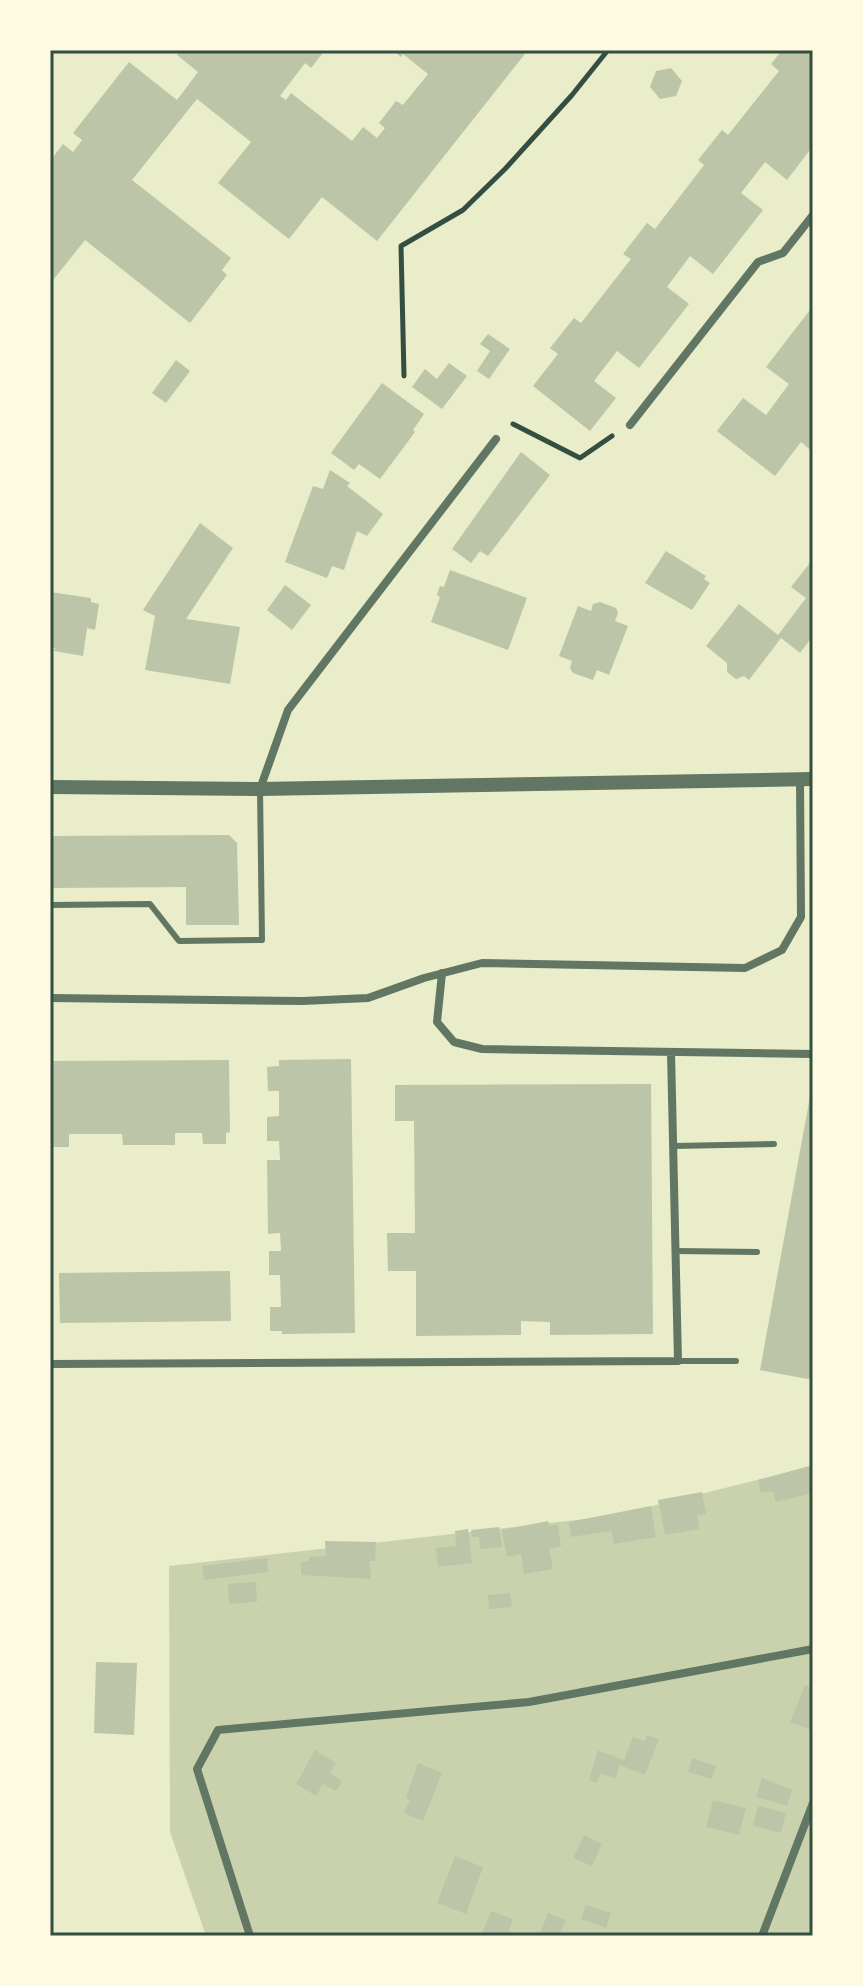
<svg xmlns="http://www.w3.org/2000/svg" width="863" height="1986" font-family="Figtree,sans-serif">
<style>
.green{fill:#cad2ad}
.building{fill:#bcc5a7}
.lines{fill:none;stroke-linecap:round;stroke-linejoin:round}
.path{stroke:#344e41;stroke-width:5}
.service{stroke:#617663;stroke-width:6}
.minor{stroke:#617663;stroke-width:8}
.tertiary{stroke:#617663;stroke-width:14}
.neatline{fill:none;stroke:#344e41;stroke-width:3}
</style>
<rect width="100%" height="100%" fill="#e9edc9"/>
<!-- green -->
<path class="green" d="M813 1466V1936H206L170 1832 169 1566 612 1516Z"/>
<!-- building -->
<path class="building" d="M181 50H325L311 68 305 63 280 96 286 100 291 93 352 141 363 127 377 138 385 128 379 123 396 101 403 105 428 74 403 54 401 57 392 50H528L377 241 322 197 289 239 218 183 251 142 197 99 132 180 231 258 222 270 227 275 190 323 85 240 50 284V161L63 144 73 152 82 140 73 133 129 62 177 100 198 72 177 55Z
M782 50H813V146L787 180 765 162 741 193 763 210 713 274 690 256 667 287 689 304 639 368 617 351 594 381 616 398 590 431 533 386 558 354 550 348 574 318 581 323 631 259 623 254 647 223 655 229 704 165 698 160 722 130 728 135 779 71 771 64Z
M671 68 682 81 676 96 660 99 650 87 656 71Z
M813 306V443L809 449 801 442 775 476 717 431 743 398 766 415 789 384 766 367Z
M488 334 510 349 489 379 477 371 490 351 480 344Z
M176 360 190 371 166 403 152 393Z
M449 363 467 376 442 409 412 387 425 369 437 379Z
M382 383 424 414 413 430 415 432 380 479 359 464 354 470 331 453Z
M521 452 550 475 488 556 480 551 471 563 452 549Z
M330 470 350 483 347 486 383 514 367 536 357 531 344 570 332 566 327 578 285 562 313 486 323 489Z
M200 523 233 548 186 619 240 627 230 684 145 670 155 616 143 610Z
M666 551 706 576 704 579 710 583 692 610 645 583Z
M813 559V636L800 653 781 638 749 680 744 676 736 679 727 672V663L706 646 739 604 778 635 806 598 791 587Z
M450 570 527 598 508 650 431 622 440 597 437 595 440 586 444 587Z
M285 585 311 605 292 630 267 610Z
M50 592 91 598V602L99 604 95 630 87 628 83 656 54 651 55 648 50 647Z
M600 602 616 608 618 613 615 621 628 626 609 675 597 670 593 680 573 673 570 668 572 661 559 656 578 606 591 611 593 604Z
M229 835 237 843 239 925H186V887L50 888V836Z
M351 1059 355 1333 282 1334V1331H270V1307H281L280 1275H269V1251H281L280 1233 268 1234 267 1160H280L279 1141H267V1117L279 1116V1091H268L267 1067 279 1066V1060Z
M229 1060 230 1132 226 1133V1144H203L202 1133H175V1145H123L122 1134H69V1147H50V1061Z
M651 1084 653 1334 550 1335V1322L521 1321V1335L416 1336V1271H388L387 1233H415L414 1121H395V1085Z
M811 1091 813 1092V1380L760 1370Z
M230 1271 231 1321 60 1323 59 1273Z
M813 1465V1493L776 1502 773 1491 761 1493 758 1480Z
M702 1492 706 1514 697 1515 699 1529 665 1535 658 1500Z
M651 1506 656 1537 614 1544 611 1531 571 1537 569 1522Z
M548 1521 549 1526 558 1524 561 1546 549 1549 553 1569 524 1574 521 1554 507 1557 502 1530Z
M499 1527 502 1547 480 1549 479 1537H472L471 1530Z
M468 1529 472 1563 438 1567 436 1548 456 1546 455 1531Z
M325 1541 376 1542 375 1561H370L371 1579 301 1575V1562L309 1561V1557L326 1556Z
M267 1558 268 1572 204 1580 202 1566Z
M256 1582 257 1602 229 1604 228 1584Z
M510 1593 512 1607 489 1609 488 1595Z
M96 1662 137 1663 134 1735 94 1733Z
M805 1685 813 1688V1731L790 1722Z
M647 1735 659 1739 645 1775 620 1765 615 1779 601 1773 597 1783 589 1780 598 1750 624 1760 633 1737 645 1741Z
M315 1750 336 1763 330 1773 342 1781 336 1791 323 1784 316 1796 296 1784Z
M692 1758 716 1766 711 1779 688 1772Z
M418 1763 442 1773 423 1821 404 1813 410 1800 406 1798Z
M762 1778 792 1790 787 1806 756 1797Z
M713 1800 746 1808 739 1835 706 1827Z
M758 1806 786 1813 781 1833 753 1826Z
M584 1835 602 1844 592 1866 573 1858Z
M455 1856 483 1867 466 1914 437 1903Z
M586 1905 611 1913 606 1928 581 1919Z
M491 1911 513 1919 507 1936H481Z
M548 1913 566 1920 559 1936H539Z"/>
<g class="lines">
<!-- path -->
<path class="path" d="M404 376 401 246 463 210 505 169 572 95 608 50
M513 424 580 458 612 436"/>
<!-- service -->
<path class="service" d="M50 905 150 904 179 941 262 940 260 789
M673 1146 774 1144
M676 1251 757 1252
M678 1361H736"/>
<!-- minor -->
<path class="minor" d="M630 425 758 262 783 253 813 215
M260 789 288 710 496 439
M442 973 437 1022 454 1042 482 1049 813 1054
M50 998 303 1001 368 998 424 978 482 963 745 968 782 950 801 917 800 779
M50 1364 678 1361 671 1052
M250 1936 197 1769 218 1730 529 1702 813 1649
M762 1936 813 1803"/>
<!-- tertiary -->
<path class="tertiary" d="M50 787 260 789 813 779"/>
</g>
<!-- border -->
<rect width="863" height="1986" fill="none" stroke="#fefae0" stroke-width="104"/>
<rect x="52" y="52" width="759" height="1882" class="neatline"/>
</svg>
